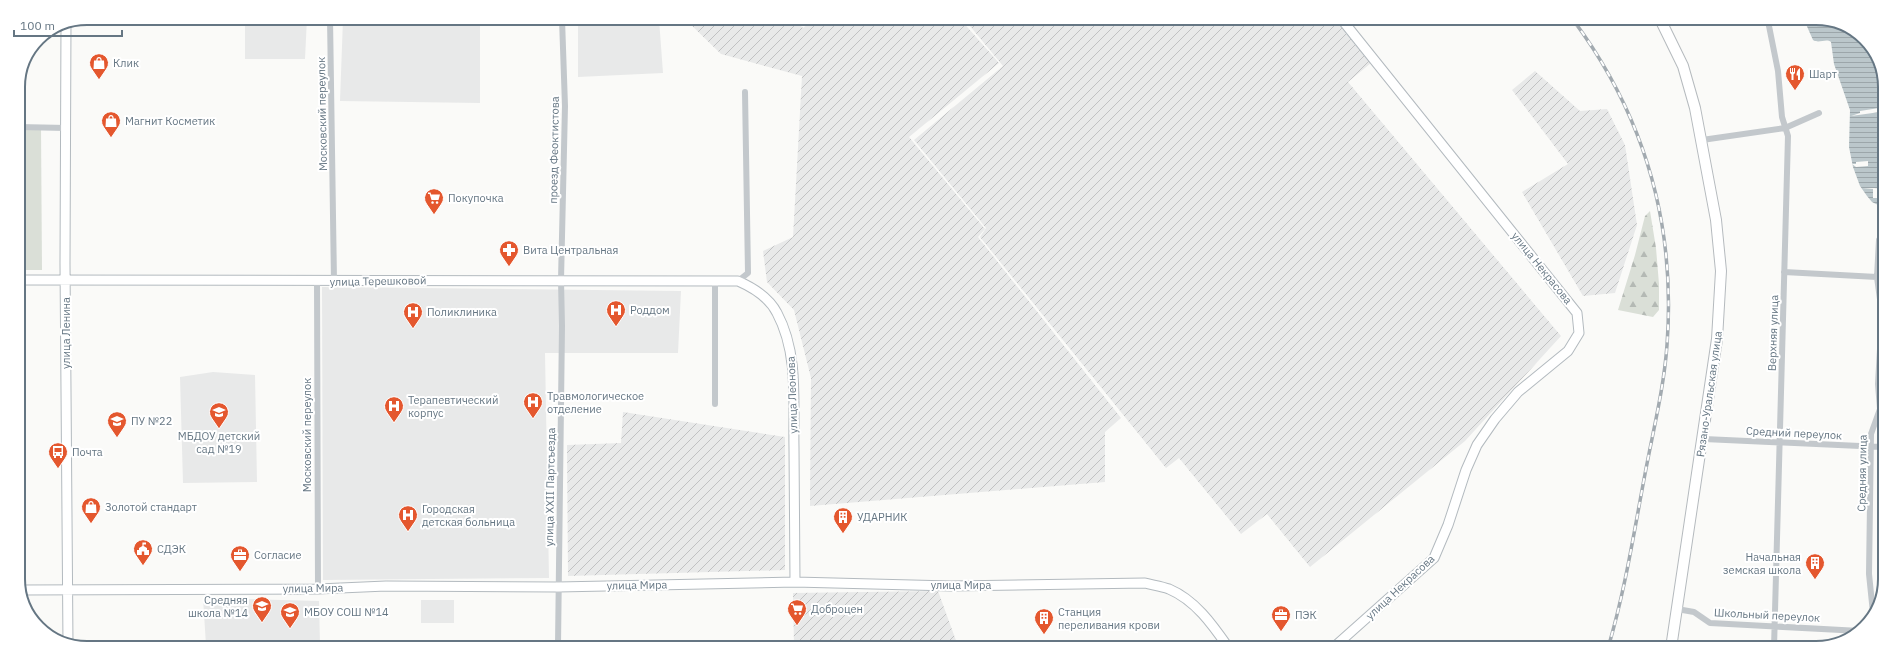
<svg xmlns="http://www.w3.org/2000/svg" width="1903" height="666" font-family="'IBM Plex Sans',sans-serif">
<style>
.built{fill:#e8e9e9}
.industrial{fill:url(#industrial-furrows)}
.forest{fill:url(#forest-firs)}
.park{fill:#dadfd7}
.water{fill:url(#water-rules)}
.pier{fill:#fafaf8}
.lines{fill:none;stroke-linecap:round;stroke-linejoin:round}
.secondary-casing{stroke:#b3babf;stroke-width:11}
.primary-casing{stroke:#b5babe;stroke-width:12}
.street{stroke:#c3c8cc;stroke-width:6}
.secondary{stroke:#fff;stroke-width:9}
.primary{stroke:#fff;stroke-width:10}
.rail-casing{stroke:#a2aab0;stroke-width:3.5}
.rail{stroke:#fff;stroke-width:2;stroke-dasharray:6;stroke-linecap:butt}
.labels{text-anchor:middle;stroke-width:4;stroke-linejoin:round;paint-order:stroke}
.poi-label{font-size:11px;fill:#657683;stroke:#fff;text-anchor:start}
.street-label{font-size:11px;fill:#657683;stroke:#fff}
.rim{fill:none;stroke:#657683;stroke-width:2}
</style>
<defs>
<pattern id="industrial-furrows" width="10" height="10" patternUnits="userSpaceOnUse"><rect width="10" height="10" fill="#e8e9e9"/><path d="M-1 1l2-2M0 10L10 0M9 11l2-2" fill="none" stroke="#c0c1c2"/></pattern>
<pattern id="forest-firs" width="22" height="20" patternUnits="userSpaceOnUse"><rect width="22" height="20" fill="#dadfd7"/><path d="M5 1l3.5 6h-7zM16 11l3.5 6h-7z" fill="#b4b9b4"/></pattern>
<pattern id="water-rules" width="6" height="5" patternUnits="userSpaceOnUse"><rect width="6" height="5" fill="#bbc7cb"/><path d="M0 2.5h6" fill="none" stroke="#9ca6aa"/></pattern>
</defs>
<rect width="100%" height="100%" fill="#fafaf8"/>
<!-- built -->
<path class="built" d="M245 18H307L305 59H245Z
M343 19H480V103L340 101Z
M578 19H659L663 73 578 77Z
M322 287 681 291 678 353H545L549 578 323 580Z
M213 372 255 375 257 482 183 483 180 377Z
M203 598 319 601 320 645H206Z
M421 600H454V623H421Z"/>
<!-- industrial -->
<path class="industrial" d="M685 19H794L803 28 815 19 961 20 999 63 909 137 985 229 978 237 1121 418 1105 432V482L810 506 811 378 794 310 767 282 763 251 793 237 802 76 721 54Z
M965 20 1336 21 1371 63 1348 82 1561 336 1465 441 1310 567 1267 514 1241 534 1179 458 1166 468 980 237 986 228 914 140 1003 66Z
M1535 71 1580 111 1607 109 1625 145 1637 225 1615 293 1583 296 1522 192 1568 164 1512 90Z
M623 412 785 437V570L568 576 567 445 621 443Z
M938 591 958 646H794L793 593Z"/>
<!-- forest -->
<path class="forest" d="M1650 211 1656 248 1659 284V310L1653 317 1618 310 1635 255 1645 216Z"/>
<!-- park -->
<path class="park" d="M18 127H41L42 270H18Z"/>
<!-- water -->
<path class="water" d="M1805 22H1838L1871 45 1885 82 1884 208 1872 202 1867 196 1860 186 1853 167 1849 147 1850 110 1834 64 1831 42C1826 38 1819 44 1813 40Z"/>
<!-- pier -->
<path class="pier" d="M1879 108 1880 112 1851 116 1860 113V111Z
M1868 161V166L1856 167 1852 164H1856V162Z
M1874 188 1884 189V198H1873V189H1862Z"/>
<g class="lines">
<!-- secondary casing -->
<g class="secondary-casing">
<path id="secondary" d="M66 22 65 264 68 644
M18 280 738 281C754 288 769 297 777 313 799 354 793 403 794 448 794 493 795 537 795 582
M20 590 318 589 386 586 558 587 795 582 951 586 1145 583C1152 585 1161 586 1169 589 1195 600 1212 624 1228 647
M1334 647 1434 558 1448 525 1466 470 1477 445 1495 419 1518 392 1568 351 1579 333 1577 313 1343 21"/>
</g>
<!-- primary casing -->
<g class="primary-casing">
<path id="primary" d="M1661 21 1683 66 1695 108 1716 220 1721 271 1717 339 1671 648"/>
</g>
<!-- street -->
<path class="street" d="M330 18 334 281
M1768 21 1778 71 1782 117 1788 136 1774 648
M18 127 67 128
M1702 140 1785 128 1819 113
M1784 272 1877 277
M317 281 318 589
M715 281V404
M738 281 748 273 745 92
M1704 439 1882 447
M1677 609 1694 612 1710 623 1860 631
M1873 613 1869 574 1871 434 1880 409 1878 384 1882 314 1877 277 1879 240
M558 645 562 326 561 280 565 106 562 19"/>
<!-- secondary -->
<use href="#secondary" class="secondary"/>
<!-- primary -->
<use href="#primary" class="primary"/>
<!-- rail casing -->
<g class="rail-casing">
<path id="rail" d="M1574 21C1645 117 1676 225 1667 345 1664 388 1653 431 1645 474 1634 532 1625 591 1608 648"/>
</g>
<!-- rail -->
<use href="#rail" class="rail"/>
</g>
<!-- icons -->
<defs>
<g id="shop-pin" transform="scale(1)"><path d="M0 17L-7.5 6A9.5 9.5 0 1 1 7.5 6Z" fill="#e4572e" stroke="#fff"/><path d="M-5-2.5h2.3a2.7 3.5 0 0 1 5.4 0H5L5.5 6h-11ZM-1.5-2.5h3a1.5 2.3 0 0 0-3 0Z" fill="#fff"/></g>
<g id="restaurant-pin" transform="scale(1)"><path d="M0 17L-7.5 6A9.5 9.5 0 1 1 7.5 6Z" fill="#e4572e" stroke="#fff"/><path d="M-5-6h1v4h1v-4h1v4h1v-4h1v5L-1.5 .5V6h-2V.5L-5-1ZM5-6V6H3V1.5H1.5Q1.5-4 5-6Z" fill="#fff"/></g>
<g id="supermarket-pin" transform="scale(1)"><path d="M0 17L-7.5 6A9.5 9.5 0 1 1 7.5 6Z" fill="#e4572e" stroke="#fff"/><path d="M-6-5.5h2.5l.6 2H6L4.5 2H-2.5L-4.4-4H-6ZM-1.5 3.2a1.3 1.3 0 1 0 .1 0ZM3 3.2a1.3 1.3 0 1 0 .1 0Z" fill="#fff"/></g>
<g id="pharmacy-pin" transform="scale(1)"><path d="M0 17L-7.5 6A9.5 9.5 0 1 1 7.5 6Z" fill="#e4572e" stroke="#fff"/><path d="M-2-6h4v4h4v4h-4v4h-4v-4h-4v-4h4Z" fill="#fff"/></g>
<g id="hospital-pin" transform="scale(1)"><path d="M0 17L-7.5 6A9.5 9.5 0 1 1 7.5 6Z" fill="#e4572e" stroke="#fff"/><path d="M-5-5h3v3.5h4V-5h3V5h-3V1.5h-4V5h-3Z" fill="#fff"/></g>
<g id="school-pin" transform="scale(1)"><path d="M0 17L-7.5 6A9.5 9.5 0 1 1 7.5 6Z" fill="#e4572e" stroke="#fff"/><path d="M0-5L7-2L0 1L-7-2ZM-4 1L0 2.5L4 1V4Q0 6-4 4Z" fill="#fff"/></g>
<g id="university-pin" transform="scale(1)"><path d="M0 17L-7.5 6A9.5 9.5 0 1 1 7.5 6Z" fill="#e4572e" stroke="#fff"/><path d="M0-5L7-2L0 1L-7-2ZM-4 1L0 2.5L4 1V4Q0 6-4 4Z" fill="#fff"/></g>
<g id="bus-pin" transform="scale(1)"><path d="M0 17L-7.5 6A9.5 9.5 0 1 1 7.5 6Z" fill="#e4572e" stroke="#fff"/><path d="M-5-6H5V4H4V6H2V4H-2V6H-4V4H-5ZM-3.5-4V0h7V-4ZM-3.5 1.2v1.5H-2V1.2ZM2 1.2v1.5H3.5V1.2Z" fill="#fff"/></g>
<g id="building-pin" transform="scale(1)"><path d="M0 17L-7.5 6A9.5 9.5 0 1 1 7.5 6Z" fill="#e4572e" stroke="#fff"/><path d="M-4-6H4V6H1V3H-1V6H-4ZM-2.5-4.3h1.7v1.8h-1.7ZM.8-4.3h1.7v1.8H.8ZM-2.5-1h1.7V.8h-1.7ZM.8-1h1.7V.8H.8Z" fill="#fff"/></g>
<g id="civic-pin" transform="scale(1)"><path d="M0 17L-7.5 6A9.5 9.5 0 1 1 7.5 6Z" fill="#e4572e" stroke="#fff"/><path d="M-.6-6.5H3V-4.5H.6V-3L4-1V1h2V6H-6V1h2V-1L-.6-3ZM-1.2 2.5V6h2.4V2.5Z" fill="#fff"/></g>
<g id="office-pin" transform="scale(1)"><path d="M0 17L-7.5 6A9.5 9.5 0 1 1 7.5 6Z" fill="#e4572e" stroke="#fff"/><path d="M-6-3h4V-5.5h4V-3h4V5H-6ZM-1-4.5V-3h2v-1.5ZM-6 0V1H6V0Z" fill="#fff"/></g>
</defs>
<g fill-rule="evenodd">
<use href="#shop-pin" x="99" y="63"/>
<use href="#restaurant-pin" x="1795" y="74"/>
<use href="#shop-pin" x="111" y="121"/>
<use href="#supermarket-pin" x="434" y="198"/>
<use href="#pharmacy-pin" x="509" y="250"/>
<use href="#hospital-pin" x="616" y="310"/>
<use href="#hospital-pin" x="413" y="312"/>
<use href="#hospital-pin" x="533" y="402"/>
<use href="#hospital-pin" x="394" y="406"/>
<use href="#school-pin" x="219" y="412"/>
<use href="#university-pin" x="117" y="421"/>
<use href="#bus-pin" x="58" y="452"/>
<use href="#shop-pin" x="91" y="507"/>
<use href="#hospital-pin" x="408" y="515"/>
<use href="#building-pin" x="843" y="517"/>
<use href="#civic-pin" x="143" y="549"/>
<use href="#office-pin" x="240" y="555"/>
<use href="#building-pin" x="1815" y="563"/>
<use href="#school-pin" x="262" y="606"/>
<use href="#supermarket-pin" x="797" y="609"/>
<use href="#school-pin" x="290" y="612"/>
<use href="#office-pin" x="1281" y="615"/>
<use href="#building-pin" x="1044" y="618"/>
</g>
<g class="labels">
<!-- poi labels -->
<g class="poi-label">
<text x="113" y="67">Клик</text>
<text x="1809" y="78">Шарт</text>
<text x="125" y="125">Магнит Косметик</text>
<text x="448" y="202">Покупочка</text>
<text x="523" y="254">Вита Центральная</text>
<text x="630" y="314">Роддом</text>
<text x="427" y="316">Поликлиника</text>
<text x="547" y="400">Травмологическое<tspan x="547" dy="13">отделение</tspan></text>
<text x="408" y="404">Терапевтический<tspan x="408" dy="13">корпус</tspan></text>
<text x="131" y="425">ПУ №22</text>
<text x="219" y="440" text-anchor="middle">МБДОУ детский<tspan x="219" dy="13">сад №19</tspan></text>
<text x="72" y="456">Почта</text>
<text x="105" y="511">Золотой стандарт</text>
<text x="422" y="513">Городская<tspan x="422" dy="13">детская больница</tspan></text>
<text x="857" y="521">УДАРНИК</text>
<text x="157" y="553">СДЭК</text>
<text x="254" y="559">Согласие</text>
<text x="1801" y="561" text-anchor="end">Начальная<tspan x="1801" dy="13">земская школа</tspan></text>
<text x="248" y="604" text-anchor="end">Средняя<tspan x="248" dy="13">школа №14</tspan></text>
<text x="811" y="613">Доброцен</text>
<text x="304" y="616">МБОУ СОШ №14</text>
<text x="1058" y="616">Станция<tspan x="1058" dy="13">переливания крови</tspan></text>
<text x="1295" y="619">ПЭК</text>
</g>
<!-- street labels -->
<g class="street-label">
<text transform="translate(322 114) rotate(-91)" y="4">Московский переулок</text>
<text transform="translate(554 150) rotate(-89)" y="4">проезд Феоктистова</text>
<text transform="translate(1542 268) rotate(51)" y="4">улица Некрасова</text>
<text transform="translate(378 281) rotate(-1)" y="4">улица Терешковой</text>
<text transform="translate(66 333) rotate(-90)" y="4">улица Ленина</text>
<text transform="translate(1773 333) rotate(-88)" y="4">Верхняя улица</text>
<text transform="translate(1709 394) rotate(-82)" y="4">Рязано-Уральская улица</text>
<text transform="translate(792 395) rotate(-92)" y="4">улица Леонова</text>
<text transform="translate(1794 433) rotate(3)" y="4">Средний переулок</text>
<text transform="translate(307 435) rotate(-90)" y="4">Московский переулок</text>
<text transform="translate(1862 473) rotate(-89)" y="4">Средняя улица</text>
<text transform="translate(550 487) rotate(-89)" y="4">улица XXII Партсъезда</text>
<text transform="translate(637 585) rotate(-1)" y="4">улица Мира</text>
<text x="961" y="589">улица Мира</text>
<text transform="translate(1400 587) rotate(-43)" y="4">улица Некрасова</text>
<text transform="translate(313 588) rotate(-1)" y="4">улица Мира</text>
<text transform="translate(1767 615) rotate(3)" y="4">Школьный переулок</text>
</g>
</g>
<!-- crop -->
<path d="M0 0H1903V666H0ZM87 25H1816A62 62 0 0 1 1878 87V579A62 62 0 0 1 1816 641H87A62 62 0 0 1 25 579V87A62 62 0 0 1 87 25Z" fill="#fff" fill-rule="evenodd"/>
<path class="rim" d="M87 25H1816A62 62 0 0 1 1878 87V579A62 62 0 0 1 1816 641H87A62 62 0 0 1 25 579V87A62 62 0 0 1 87 25Z"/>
<!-- scale -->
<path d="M14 30v6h108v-6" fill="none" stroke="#657683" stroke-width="2"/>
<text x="20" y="30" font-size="12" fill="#657683" stroke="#ffffff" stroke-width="3" paint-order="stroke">100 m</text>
</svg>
